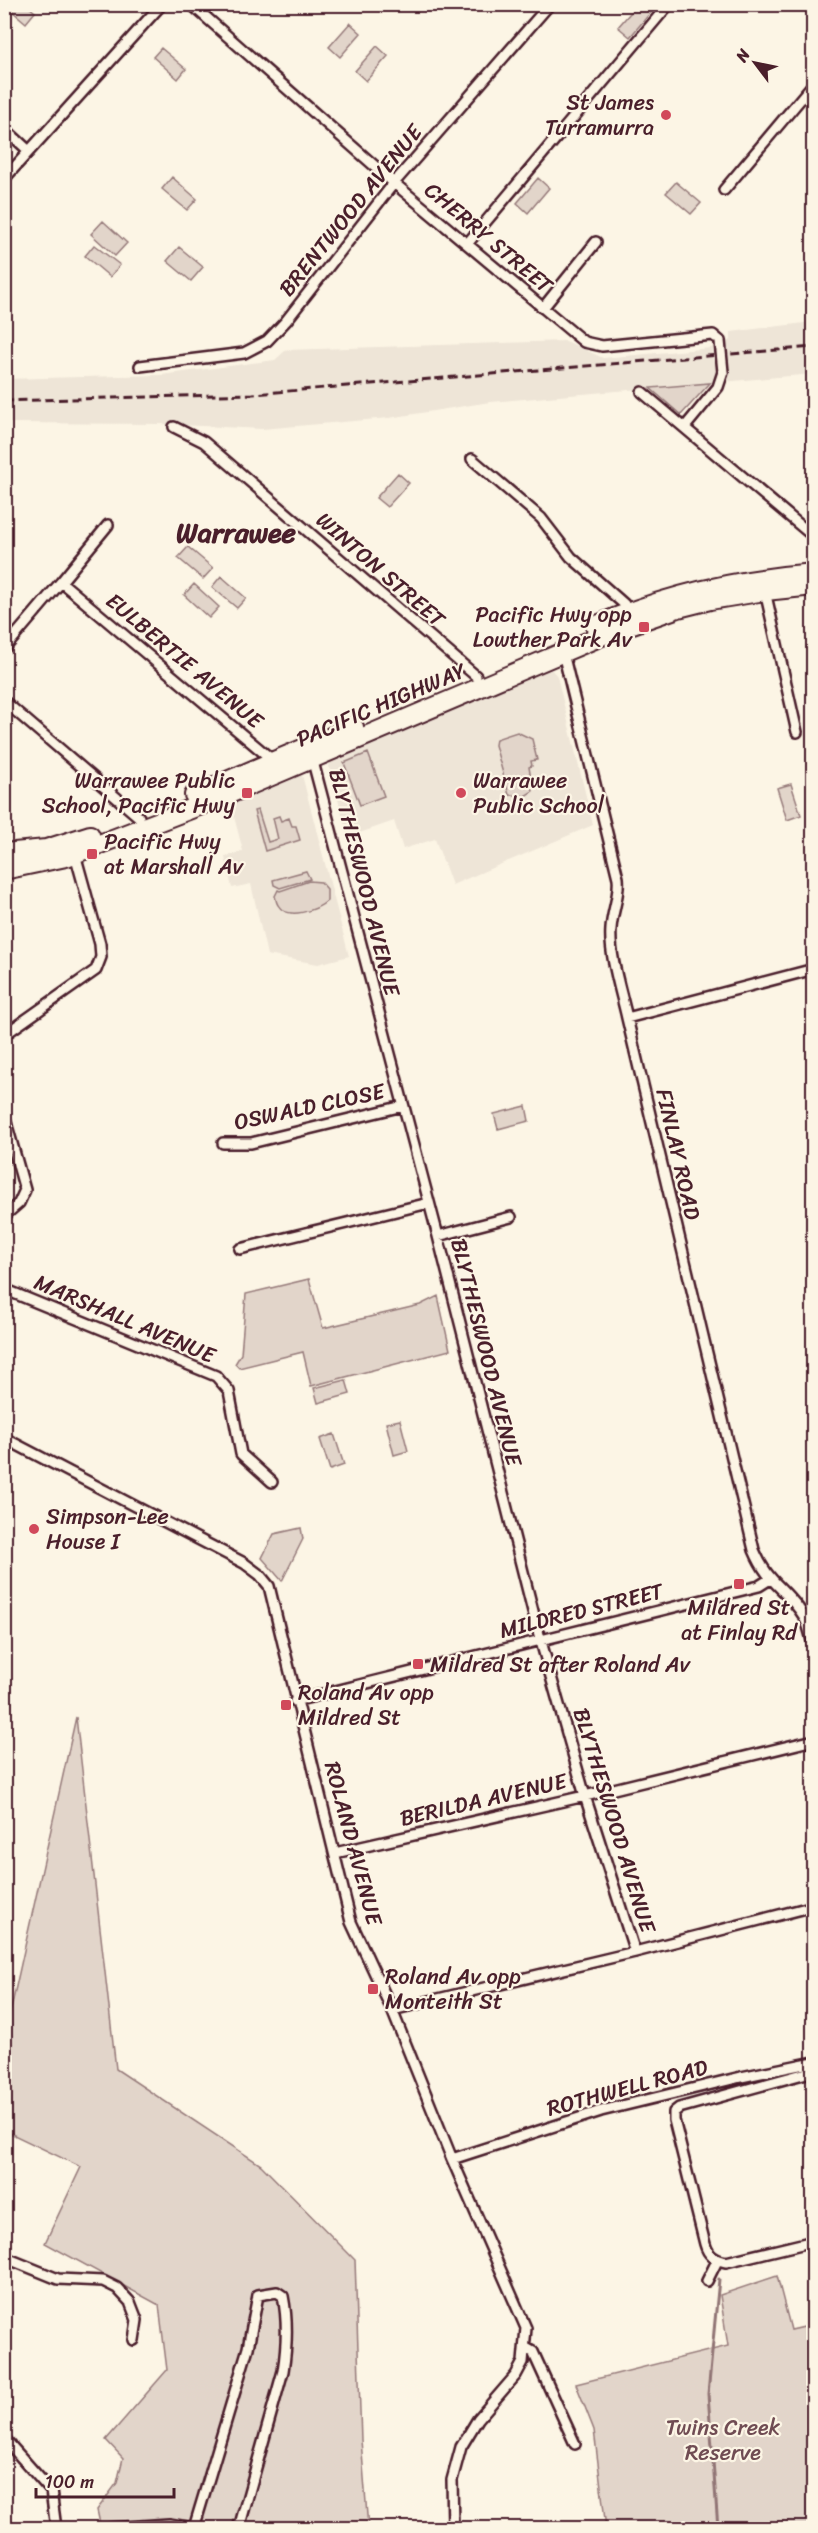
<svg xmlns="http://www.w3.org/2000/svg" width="818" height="2533" font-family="Sriracha,sans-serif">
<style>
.built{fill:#eee5d7}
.green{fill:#e2d5ca;stroke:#967a7a;stroke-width:1.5}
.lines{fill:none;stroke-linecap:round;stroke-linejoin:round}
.stream{stroke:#917474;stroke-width:3}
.street-casing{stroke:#4a1f2b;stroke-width:14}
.secondary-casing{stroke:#4a1f2b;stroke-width:18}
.highway-casing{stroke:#4a1f2b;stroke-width:22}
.street{stroke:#fcf5e5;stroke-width:9}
.secondary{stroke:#fcf5e5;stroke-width:14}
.highway{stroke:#fcf5e5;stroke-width:18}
.rail{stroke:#4a1f2b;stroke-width:3;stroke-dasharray:9 4.5;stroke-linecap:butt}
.street-bridge-casing{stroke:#4a1f2b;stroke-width:14;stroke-linecap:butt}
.street-bridge{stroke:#fcf5e5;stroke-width:9}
.poi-dot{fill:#d1495b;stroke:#fcf5e5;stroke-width:2}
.labels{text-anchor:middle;stroke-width:4.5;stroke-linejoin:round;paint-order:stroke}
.poi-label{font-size:22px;fill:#4a1f2b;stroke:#fcf5e5;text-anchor:start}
.street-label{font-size:22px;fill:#4a1f2b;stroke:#fcf5e5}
.park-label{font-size:22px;fill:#704c53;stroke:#fcf5e5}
.district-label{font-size:28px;font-weight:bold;fill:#4a1f2b;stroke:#fcf5e5}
</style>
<rect width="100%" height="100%" fill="#fcf5e5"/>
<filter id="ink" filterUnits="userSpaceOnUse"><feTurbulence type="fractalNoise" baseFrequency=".0167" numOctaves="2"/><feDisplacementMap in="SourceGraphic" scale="12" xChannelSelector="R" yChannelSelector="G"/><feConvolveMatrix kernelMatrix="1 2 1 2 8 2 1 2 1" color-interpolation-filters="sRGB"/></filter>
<g filter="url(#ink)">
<!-- built -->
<path class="built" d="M813 322V374L490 402 389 418 262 429 161 424 5 423 4 379 161 375 275 360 286 350 566 341 603 358 711 348 731 340V332Z
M552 670 557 676 593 825 452 885 435 839 403 849 394 821 348 837 329 766 331 762 543 671Z
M302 775 349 956 318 964 267 955 251 884 232 888 225 857 243 851 231 805Z"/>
<!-- green -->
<path class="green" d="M5 5H27L35 12 26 23Z
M637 5H643L651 12 630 37 618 27Z
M350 23 361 33 340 57 329 47Z
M377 46 388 56 366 81 355 71Z
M161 48 186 69 178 79 153 57Z
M172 177 197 199 187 210 162 189Z
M538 178 549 188 528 213 517 203Z
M676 182 701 203 691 214 666 193Z
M103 221 127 243 115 256 91 234Z
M94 245 120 265 110 277 85 256Z
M179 247 203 267 191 281 167 261Z
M710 383 681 415 650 388Z
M398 473 409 483 387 507 376 498Z
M188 547 213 568 203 579 178 558Z
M221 576 246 598 237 608 212 587Z
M194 584 219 607 209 618 184 595Z
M517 732 532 739 537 760 531 761 532 766 529 767 533 791 525 796 509 795 495 745 496 739Z
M368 753 384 796 360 805 344 763Z
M791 784 801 815 787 820 777 788Z
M258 810 268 842 278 839 273 818 279 816 281 821 289 818 292 826H296L300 840 265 851 254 811Z
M306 871 310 879 280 888 274 885 273 880Z
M309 881 321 882 327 889V901C317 910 287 921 278 905 276 902 276 899 275 896L278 890 280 891Z
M526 1106 529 1121 498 1129 494 1114Z
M309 1279 323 1328 420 1305 438 1296 450 1350 311 1386 303 1352 239 1368 235 1364 241 1354 246 1294Z
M346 1380 350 1394 318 1403 314 1388Z
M400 1420 408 1451 394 1455 386 1423Z
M334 1434 344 1465 330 1470 320 1439Z
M301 1528 303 1539 282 1581 262 1558 274 1534Z
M76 1717 116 2069 261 2165 355 2260 361 2440 368 2528H101L97 2510 117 2483 123 2458 106 2440 167 2370 159 2305 45 2243 81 2167 8 2132 5 2134V2027H7Z
M777 2276 791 2330 813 2325V2528H606L594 2430 576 2384 728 2346 720 2295Z"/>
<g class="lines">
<!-- stream -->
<path class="stream" d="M718 2528 708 2394 719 2279"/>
<!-- street casing -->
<g class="street-casing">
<path id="street" d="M191 4 394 183 584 342 602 346 713 335 720 341
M4 128 29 151
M4 179 162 4
M724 190 814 83
M467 244 669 4
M543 308 596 242
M140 366 244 353 267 341 286 321 394 183 550 4
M642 392 814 537
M174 427 204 442 476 676
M685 427 718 387 723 372
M472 459 541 518 571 557 624 604 627 612
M61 582 108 525
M765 591 797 732
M4 649 61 582 276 763
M563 653 618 878C620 896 612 911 611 929 609 955 621 991 627 1018L754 1550C767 1581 781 1585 799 1609 808 1620 810 1634 814 1648
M4 701 139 817
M312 758 438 1236 538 1631 585 1796 635 1952
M627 1018 814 969
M4 1035 96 970 101 957 100 944 75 854
M4 1115 25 1190 19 1203 4 1216
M223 1143H251L403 1106
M438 1236 511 1217
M240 1249 429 1203
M4 1289 216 1376 229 1391 241 1454 272 1482
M4 1438 244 1563 260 1575 269 1586 351 1922 392 2010 452 2159 526 2328 523 2362 516 2375 478 2419 461 2447 452 2480 453 2528
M295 1701 759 1586 770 1579
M335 1853 585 1796 814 1740
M392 2010 635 1952 814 1906
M814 2071 679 2108 674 2112V2120L705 2244C708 2255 714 2260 726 2262L814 2241
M452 2159 601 2111 741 2077 814 2062
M4 2257 58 2279 103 2281 117 2288 130 2302 137 2320 134 2340
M707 2281 717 2261
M526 2348 533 2352 575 2444
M4 2438 51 2491 56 2528
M110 2528 169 2524 193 2528
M194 2528 248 2348 258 2295 277 2292 283 2296C288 2321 287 2346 283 2371L241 2521 237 2528"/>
</g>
<!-- secondary casing -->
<g class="secondary-casing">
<path id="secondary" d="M811 4 814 7"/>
</g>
<!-- highway casing -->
<g class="highway-casing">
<path id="highway" d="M595 626C665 595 738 579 814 573
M194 795 354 727
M4 853 46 849 90 835
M4 870 66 857 222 797 618 629 678 608 710 600 765 591 814 586"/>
</g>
<!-- street -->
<use href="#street" class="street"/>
<!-- secondary -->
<use href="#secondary" class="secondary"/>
<!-- highway -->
<use href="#highway" class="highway"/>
<!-- rail -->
<path class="rail" d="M4 401 253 394 814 347"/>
<!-- street-bridge casing -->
<g class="street-bridge-casing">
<path id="street-bridge" d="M720 341 723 372"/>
</g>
<!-- street-bridge -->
<use href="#street-bridge" class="street-bridge"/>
</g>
</g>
<!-- markers -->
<g class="poi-dot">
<circle cx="666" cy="115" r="6"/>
<rect x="638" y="621" width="12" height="12" rx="3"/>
<rect x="241" y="787" width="12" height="12" rx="3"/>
<circle cx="461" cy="793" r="6"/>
<rect x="86" y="848" width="12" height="12" rx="3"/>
<circle cx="34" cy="1529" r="6"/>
<rect x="733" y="1578" width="12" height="12" rx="3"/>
<rect x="412" y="1658" width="12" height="12" rx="3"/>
<rect x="280" y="1699" width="12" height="12" rx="3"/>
<rect x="367" y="1983" width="12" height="12" rx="3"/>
</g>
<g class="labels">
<!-- poi labels -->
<g class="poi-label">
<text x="654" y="110" text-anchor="end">St James<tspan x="654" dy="25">Turramurra</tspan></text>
<text x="632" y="622" text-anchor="end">Pacific Hwy opp<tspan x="632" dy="25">Lowther Park Av</tspan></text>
<text x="235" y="788" text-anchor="end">Warrawee Public<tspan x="235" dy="25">School, Pacific Hwy</tspan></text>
<text x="473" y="788">Warrawee<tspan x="473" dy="25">Public School</tspan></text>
<text x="104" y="849">Pacific Hwy<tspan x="104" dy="25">at Marshall Av</tspan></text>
<text x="46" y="1524">Simpson-Lee<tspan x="46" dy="25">House I</tspan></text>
<text x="739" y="1615" text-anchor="middle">Mildred St<tspan x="739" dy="25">at Finlay Rd</tspan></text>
<text x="430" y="1672">Mildred St after Roland Av</text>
<text x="298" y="1700">Roland Av opp<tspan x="298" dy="25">Mildred St</tspan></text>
<text x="385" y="1984">Roland Av opp<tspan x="385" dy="25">Monteith St</tspan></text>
</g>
<!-- street labels -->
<g class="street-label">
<text transform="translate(350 210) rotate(-51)" y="8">BRENTWOOD AVENUE</text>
<text transform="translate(489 237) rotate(40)" y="8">CHERRY STREET</text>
<text transform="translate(381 569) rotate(41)" y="8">WINTON STREET</text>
<text transform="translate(185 660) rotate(40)" y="8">EULBERTIE AVENUE</text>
<text transform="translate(381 704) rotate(-23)" y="8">PACIFIC HIGHWAY</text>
<text transform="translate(365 882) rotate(76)" y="8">BLYTHESWOOD AVENUE</text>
<text transform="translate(309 1106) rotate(-12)" y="8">OSWALD CLOSE</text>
<text transform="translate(679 1154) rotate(77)" y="8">FINLAY ROAD</text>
<text transform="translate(125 1318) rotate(23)" y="8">MARSHALL AVENUE</text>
<text transform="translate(487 1352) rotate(76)" y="8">BLYTHESWOOD AVENUE</text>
<text transform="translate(581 1610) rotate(-14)" y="8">MILDRED STREET</text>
<text transform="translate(483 1799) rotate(-13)" y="8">BERILDA AVENUE</text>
<text transform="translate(615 1820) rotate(73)" y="8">BLYTHESWOOD AVENUE</text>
<text transform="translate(354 1843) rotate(75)" y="8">ROLAND AVENUE</text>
<text transform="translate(627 2087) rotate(-15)" y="8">ROTHWELL ROAD</text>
</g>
<!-- park labels -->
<g class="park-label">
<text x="723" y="2435">Twins Creek<tspan x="723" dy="25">Reserve</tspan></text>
</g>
<!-- district labels -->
<g class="district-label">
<text x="236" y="542">Warrawee</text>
</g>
</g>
<!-- margin -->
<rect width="818" height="2533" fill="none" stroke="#fcf5e5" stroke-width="24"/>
<rect x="12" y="12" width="794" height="2509" fill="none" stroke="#4a1f2b" stroke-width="2" filter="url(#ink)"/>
<!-- north arrow -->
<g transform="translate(755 63) rotate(302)" stroke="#fcf5e5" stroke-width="4.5" paint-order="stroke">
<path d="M0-4.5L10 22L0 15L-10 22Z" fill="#4a1f2b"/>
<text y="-9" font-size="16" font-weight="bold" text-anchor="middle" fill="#4a1f2b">N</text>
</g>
<!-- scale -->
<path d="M36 2488v9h138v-9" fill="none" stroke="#4a1f2b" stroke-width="3"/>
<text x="45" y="2488" font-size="18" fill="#4a1f2b" stroke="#fcf5e5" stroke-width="4.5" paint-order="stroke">100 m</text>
</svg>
